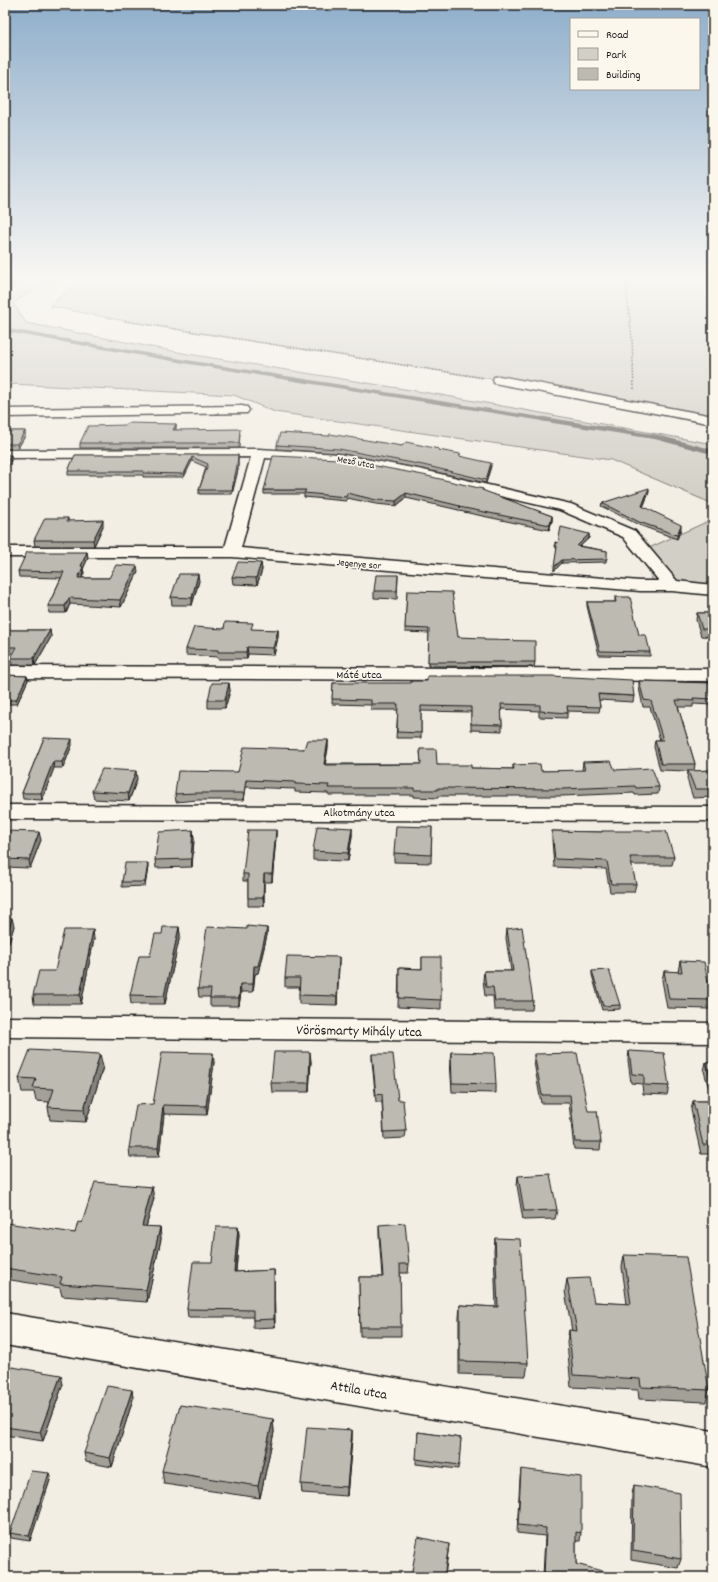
<svg xmlns="http://www.w3.org/2000/svg" width="718" height="1582" font-family="Dekko,sans-serif">
<style>
.green{fill:#d2cfc6;stroke:#777671}
.lines{fill:none;stroke-linecap:round;stroke-linejoin:round}
.stream-far1{stroke:#716f6b;stroke-width:3.5}
.stream{stroke:#716f6b;stroke-width:4.5}
.street-casing{stroke:#1c1c1c;stroke-width:3}
.path{stroke:#1c1c1c;stroke-width:1.5;stroke-dasharray:1.5 1.5;stroke-linecap:butt}
.street{fill:#fbf7ec;fill-rule:evenodd}
.wall{fill:#a3a098;stroke:#1c1c1c}
.shaded-wall{fill:#84827c;stroke:#1c1c1c}
.building{fill:#bdbab1;stroke:#1c1c1c}
.labels{text-anchor:middle;stroke-width:3.5;stroke-linejoin:round;paint-order:stroke}
.far-street-label{font-size:10px;fill:#1c1c1c;stroke:#fbf7ec}
.street-label{font-size:12px;fill:#1c1c1c;stroke:#fbf7ec}
.near-street-label{font-size:14px;fill:#1c1c1c;stroke:#fbf7ec}
</style>
<rect width="100%" height="100%" fill="#f2eee4"/>
<filter id="ink" filterUnits="userSpaceOnUse"><feTurbulence type="fractalNoise" baseFrequency=".025" numOctaves="2"/><feDisplacementMap in="SourceGraphic" scale="8" xChannelSelector="R" yChannelSelector="G"/><feConvolveMatrix kernelMatrix="1 2 1 2 8 2 1 2 1" color-interpolation-filters="sRGB"/></filter>
<g filter="url(#ink)">
<!-- green -->
<path class="green" d="M5 277H67L46 282 13 303 26 323 188 354 441 395 713 444V504L611 460 275 412 234 395 10 384 5 383Z
M84 277H713V420L499 380 125 321 49 306Z
M713 519V590L656 588 640 552Z"/>
<g class="lines">
<!-- stream-far1 -->
<path class="stream-far1" d="M5 289 11 285 34 277
M5 328 10 331 194 363 548 420"/>
<!-- stream -->
<path class="stream" d="M542 419 656 437 713 452"/>
<!-- street casing -->
<g class="street-casing">
<path id="street" d="M499 376 713 416V424L494 383 493 380 494 377Z
M242 406 247 407 249 410 247 413 5 417V409Z
M259 449 339 454 423 470 571 504 635 531 677 581 713 585V595L672 591H640L232 557H5V547H225L251 457 5 458V450ZM265 458 339 462 423 478 560 510 623 537 659 581H640L241 548Z
M5 666 713 669V681L5 678Z
M5 805 713 807V821L5 819Z
M5 1017 713 1023V1043L5 1037Z
M5 1313 713 1431V1467L5 1345Z"/>
</g>
<!-- path -->
<path class="path" d="M625 277 632 338 634 390
M125 321 484 378"/>
<!-- street -->
<use href="#street" class="street"/>
</g>
<!-- wall -->
<path class="wall" d="M176 424V428L175 430 240 434 239 448H80V443Z
M5 431H25V436L18 448 5 449Z
M277 445 402 446 439 449V450L491 466 486 483 423 469 339 453 277 449Z
M75 455H238V470L232 494H199V490L206 467 192 461 184 477H143V475H68V471Z
M483 489V491L552 516V521L549 530 459 511V510L406 498 396 506 376 504 347 498 346 501 304 497V494H264V490Z
M649 492 643 507 681 529 677 539 639 525 601 506 602 503Z
M68 518V521L103 526 94 546H35L34 540Z
M589 534V538L580 546 607 551 606 562 562 563 554 571 557 550 555 546V542L558 543Z
M87 552 88 558 83 569 84 573 82 578H109L138 572 121 607 70 604 66 613H49L48 606 61 578 19 577 18 571Z
M261 563 262 570 257 585 233 584 232 577Z
M398 575 397 599 374 598V591Z
M199 581 192 605H172L171 597Z
M407 591 458 637 484 640 535 662 534 667 428 666 429 633 405 632Z
M615 597 650 652V656L599 655 587 606V602H615Z
M697 613H713V637L701 636 696 620Z
M224 629 278 630V637L274 655 248 654 247 659H218V657L186 655V649Z
M5 630H50L51 637 35 665H12L11 658 14 654 5 653Z
M5 675 27 676 28 680 17 704H5Z
M639 681 713 683V705L693 704V707H678L695 764 694 771 713 770V797L693 798 687 779 688 771 660 770 654 747 655 740H660L650 707H643L639 688Z
M229 683 230 691 225 708H208V700Z
M333 683 634 696 633 702 599 700 600 707 599 712 567 711V718L539 717V711L501 709 502 725V731L471 730V712L421 711V738H396L398 710H371V705L332 704Z
M44 738 72 745 63 768H54L42 800 23 799 22 793Z
M328 740V748L325 764H421L420 749 437 765 471 768 513 769V765L541 771H582L583 762 615 770 659 787 658 794 635 795 634 793 562 796H438V798L414 797V795H329L328 793 295 792V789L246 787 244 800H197L176 802 175 794Z
M137 779 129 801 94 799 92 791Z
M432 827 431 863 394 862V853Z
M352 828V836L348 861 313 860V851Z
M193 830 194 839 192 867 156 868 155 860Z
M276 830V837L272 882H264V906H248V881H243V874Z
M5 831 41 840 30 868 5 867Z
M552 831 602 832V831L674 857 672 865H631L636 884 634 892H610L606 869 554 867 552 839Z
M710 832H713V855L709 840Z
M148 867 145 886 122 887V882Z
M5 918 14 926 9 943H8L5 951Z
M179 927 180 935 165 1004H131L130 995 162 934Z
M267 928V935L258 973 255 974 253 992H241L239 1006H210V997H199L198 989 247 929Z
M507 929 533 1001 532 1010H494L493 996H485L483 980 484 971H511L506 938Z
M94 939 81 1004H34L33 995 55 971Z
M422 957 441 1000V1009L398 1007 399 968 422 969Z
M680 961 712 1000 710 1009 667 1008 662 980 664 971 678 972Z
M339 965 337 1005 299 1004V995L300 987H285V978Z
M592 971 620 1005V1009L602 1010 592 975Z
M629 1051 669 1086 667 1095 643 1094 642 1084 631 1083 628 1060Z
M451 1052 496 1084V1093L452 1092 450 1061Z
M372 1054 398 1100 406 1131 405 1138 384 1139 382 1102H376L372 1061Z
M534 1054 588 1111 601 1142 600 1150 574 1149 569 1103H541L534 1062Z
M713 1055V1093H710L704 1071 706 1062 711 1063Z
M311 1061 309 1092H272L271 1083Z
M214 1062 207 1115 164 1114 159 1157H130L129 1148 153 1104Z
M103 1067 86 1122 50 1120 48 1107 49 1102 36 1101 34 1092H22L19 1078Z
M693 1101H713V1154H701L691 1110Z
M518 1176 557 1210 555 1219 523 1220 517 1185Z
M154 1198 146 1227H160L161 1239 147 1302 62 1296 60 1288 5 1279V1226L75 1233 82 1223Z
M379 1225 409 1264 408 1273H400L401 1336H360L359 1277H382L379 1234Z
M238 1227 239 1235 236 1272 274 1270 275 1327 253 1328V1317H188L187 1309 212 1262Z
M495 1238 528 1363 526 1376 459 1374V1318L460 1305 496 1307 494 1251Z
M624 1255 709 1390 706 1402 639 1399 638 1390 571 1387 567 1342 569 1330 572 1331 565 1291 567 1279 594 1302 627 1304 622 1267Z
M63 1384 43 1441 5 1435V1386Z
M132 1390 133 1399 112 1467 86 1462 84 1453Z
M273 1419 274 1432 260 1498 164 1484 162 1471Z
M352 1430V1439L347 1496 302 1493 301 1484Z
M418 1432 461 1438 458 1469 416 1464Z
M521 1469 581 1533 580 1541H576V1564L613 1577H543L545 1536 517 1533 520 1478Z
M49 1473 51 1477 30 1541 11 1538 10 1533Z
M634 1485 681 1559 678 1568 631 1560 632 1494Z"/>
<!-- shaded-wall -->
<path class="shaded-wall" d="M176 424V428L174 435 173 430Z
M25 431V436L18 448 17 444Z
M11 455 12 459 5 471V465Z
M238 455V470L232 494V490Z
M192 457V461L184 477V474Z
M491 463V466L486 483V480Z
M649 488V492L642 510V506Z
M406 493V498L396 506V501Z
M552 516V521L549 530 550 525Z
M103 520V526L94 546 93 540Z
M681 525V529L677 539V535Z
M589 534V538L577 549V546Z
M87 552 88 558 83 569 84 573 79 584 78 578 81 566Z
M562 560V563L554 571V567Z
M261 563 262 570 257 585 256 578Z
M137 566 138 572 121 607 120 600Z
M198 574 199 581 192 605V598Z
M69 598 70 604 66 613 65 606Z
M50 630 51 637 35 665 34 658Z
M278 630V637L274 655 273 648Z
M247 647 248 654 247 659 246 652Z
M27 676 28 680 17 704 16 700Z
M229 683 230 691 225 708V700Z
M72 739V745L63 768 62 762Z
M328 740V748L324 771V764Z
M53 762 54 768 42 800 41 793Z
M136 771 137 779 129 801 128 793Z
M246 780V787L244 800V793Z
M352 828V836L348 861V853Z
M193 830 194 839 192 867 191 859Z
M276 830V837L272 882V874Z
M39 832 41 840 30 868 29 860Z
M148 863V867L145 886V882Z
M264 874V906L263 898Z
M12 918 14 926 9 943 7 935Z
M179 927 180 935 165 1004 164 996Z
M267 928V935L258 973 255 974 253 992V984L254 966Z
M93 930 94 939 81 1004 80 995Z
M6 935 8 943 5 951V938Z
M339 957V965L337 1005V996Z
M240 984 241 992 239 1006V998Z
M310 1052 311 1061 309 1092V1083Z
M213 1053 214 1062 207 1115 206 1106Z
M100 1054 103 1067 86 1122 84 1109Z
M163 1105 164 1114 159 1157 158 1148Z
M152 1187 154 1198 143 1238 142 1226Z
M160 1227 161 1239 147 1302 146 1290Z
M238 1227 239 1235 235 1280 234 1272Z
M274 1270V1278L275 1327 274 1319Z
M61 1375 63 1384 43 1441 40 1432Z
M132 1390 133 1399 112 1467 110 1458Z
M273 1419 274 1432 260 1498 258 1486Z
M352 1430V1439L347 1496V1487Z
M49 1473 51 1477 30 1541 29 1536Z
M449 1544 445 1577H444Z"/>
<!-- building -->
<path class="building" d="M127 423 176 424 173 430 240 429 239 443H80L88 426 126 425Z
M5 431H25L17 444H5Z
M280 433 329 436 330 434 402 446 406 442 439 449 438 450 461 454 459 456 491 463 486 480 423 465 339 449 277 445Z
M5 455H11L5 465Z
M75 455H238L237 466 232 490H199L208 464 192 457 184 474 143 473 144 471H68Z
M273 456 339 459 423 475 483 489 482 490 552 516 550 525 459 507 460 506 406 493 396 501 376 500 347 493 346 497 304 493 306 490H264Z
M649 488 642 506 681 525 677 535 639 522 602 503Z
M45 518H68L67 521 103 520 93 540H34Z
M561 527 589 534 577 546 607 551V559L562 560 554 567 557 547 555 542 558 543Z
M27 552H87L81 566 83 567 78 578H109L116 565 137 566 120 600 69 598 65 606H48L64 572 18 571Z
M238 562 261 563 256 578 232 577Z
M179 574H198L192 598 171 597Z
M376 575H398L397 591H374Z
M407 591 452 592 458 637 484 638V640L535 641V662H428L429 629 405 628Z
M615 597H630L639 635H646L650 652 600 651 587 602H616Z
M697 613H713V629H702Z
M225 622 253 623 251 629 278 630 273 648 247 647 246 652H218V650L186 649 194 627 224 629Z
M5 630H50L34 658H11L17 647H5Z
M5 675 27 676 16 700H5Z
M427 676H551L632 680 634 696 598 694 600 707 567 706 568 713 540 711V705L501 704 502 725 471 724V707L421 706V733L397 732 398 704H371V700L332 699 333 683H411V681H427Z
M639 681 713 683V699L693 698 694 701 676 700 695 764H661L655 740H663L651 701 644 700Z
M212 683H229L225 700H208Z
M44 738 72 739 62 762H53L41 793H22Z
M307 740H328L324 764 326 765 421 764 420 749H436L437 765H471V768L514 769 513 765 540 764 541 771 585 770 583 762 611 761 615 770 652 768 659 787 636 788 635 786 563 789 438 788V790H414V788H328L329 785 295 784V782L246 780 244 793H196L175 794 178 771 238 772 244 747 304 749Z
M102 769 136 771 128 793 92 791Z
M713 770V789H695L688 771Z
M317 826 352 828 348 853 313 851Z
M396 826 432 827 431 855 394 853Z
M193 830 191 859 155 860 159 832Z
M248 830H276L272 874H264L263 898H248V874H243Z
M5 831 39 832 29 860 5 859Z
M552 831 602 832V831H666L674 857H630L636 884H611L607 861 555 859Z
M710 832H713V841Z
M125 863H148L145 882H122Z
M5 918H12L7 935H6L5 938Z
M247 926 267 928 258 966H254L253 984H240L239 998H210L211 989H198L207 927 247 929Z
M163 927H179L164 996 130 995 139 956H150L155 934H162Z
M522 927 533 1001H495L493 987H486L484 971H513L507 929Z
M64 930H93L80 995H33L39 971H55Z
M287 956 339 957 337 996 299 995 300 978H285Z
M422 957H441V1000L399 998V968L422 969Z
M680 961 704 962 712 1000 669 999 664 971 682 972Z
M609 970 620 1005 603 1006 592 971Z
M30 1050 100 1054 84 1109 48 1107 54 1089 33 1088 36 1079 19 1078Z
M629 1051 664 1053 669 1086 644 1085V1075L632 1074Z
M162 1052 213 1053 206 1106 163 1105 158 1148H129L136 1105 153 1104Z
M274 1052H310L309 1083H271Z
M451 1052 494 1053 496 1084 452 1083Z
M577 1053 588 1111H597L601 1142H575L570 1095H542L534 1054Z
M372 1054H393L398 1100H403L406 1131 384 1132 382 1094 376 1095Z
M706 1062 713 1063V1084H712Z
M693 1101H713V1145H703Z
M550 1174 557 1210 524 1211 518 1176Z
M95 1182 152 1187 142 1226 160 1227 146 1290 60 1284 62 1277 5 1268V1226L6 1223 75 1233 78 1222 82 1223Z
M405 1223 409 1264H400L401 1327H360L359 1277H383L379 1225Z
M216 1227H238L234 1272 274 1270V1319L253 1320V1310L187 1309 193 1262H212Z
M495 1238 520 1239 528 1363 460 1361V1305L498 1307Z
M624 1255 686 1257 709 1390 641 1387 640 1379 573 1375 569 1330 577 1331 567 1279 589 1278 594 1302 631 1304Z
M12 1367 61 1375 40 1432 5 1427V1386Z
M107 1386 132 1390 110 1458 84 1453Z
M180 1405 273 1419 258 1486 162 1471Z
M307 1427 352 1430 347 1487 301 1484Z
M418 1432 461 1438 459 1465 416 1459Z
M521 1469 581 1477V1533L576 1532V1564L613 1574V1577H544L546 1528 518 1525Z
M31 1471 49 1473 29 1536 10 1533Z
M634 1485 680 1493 681 1559 633 1551Z
M418 1537 449 1544 444 1577H411Z"/>
</g>
<!-- sky -->
<linearGradient id="sky" x2="0" y2="1"><stop stop-color="#8faecb"/><stop offset="0.56" stop-color="#f9f7f3"/><stop offset="1" stop-color="#f9f7f3" stop-opacity="0"/></linearGradient>
<rect width="718" height="498" fill="url(#sky)"/>
<g class="labels">
<!-- far-street labels -->
<g class="far-street-label">
<text transform="translate(356 461) rotate(10)" y="4">Mező utca</text>
<text transform="translate(359 563) rotate(5)" y="4">Jegenye sor</text>
</g>
<!-- street labels -->
<g class="street-label">
<text x="359" y="678">Máté utca</text>
<text x="359" y="816">Alkotmány utca</text>
</g>
<!-- near-street labels -->
<g class="near-street-label">
<text transform="translate(359 1030) rotate(1)" y="5">Vörösmarty Mihály utca</text>
<text transform="translate(359 1389) rotate(10)" y="5">Attila utca</text>
</g>
</g>
<!-- margin -->
<rect width="718" height="1582" fill="none" stroke="#fbf7ec" stroke-width="20"/>
<rect x="10" y="10" width="698" height="1562" fill="none" stroke="#1c1c1c" stroke-width="1.5" filter="url(#ink)"/>
<!-- legend -->
<rect x="570" y="18" width="130" height="72" fill="#fbf7ec" stroke="#a29f99"/>
<rect x="578" y="31" width="20" height="6" fill="#fbf7ec" stroke="#a29f99"/>
<text x="606" y="38" font-size="12" fill="#1c1c1c">Road</text>
<rect x="578" y="48" width="20" height="12" fill="#d2cfc6" stroke="#a29f99"/>
<text x="606" y="58" font-size="12" fill="#1c1c1c">Park</text>
<rect x="578" y="68" width="20" height="12" fill="#bdbab1" stroke="#a29f99"/>
<text x="606" y="78" font-size="12" fill="#1c1c1c">Building</text>
</svg>
